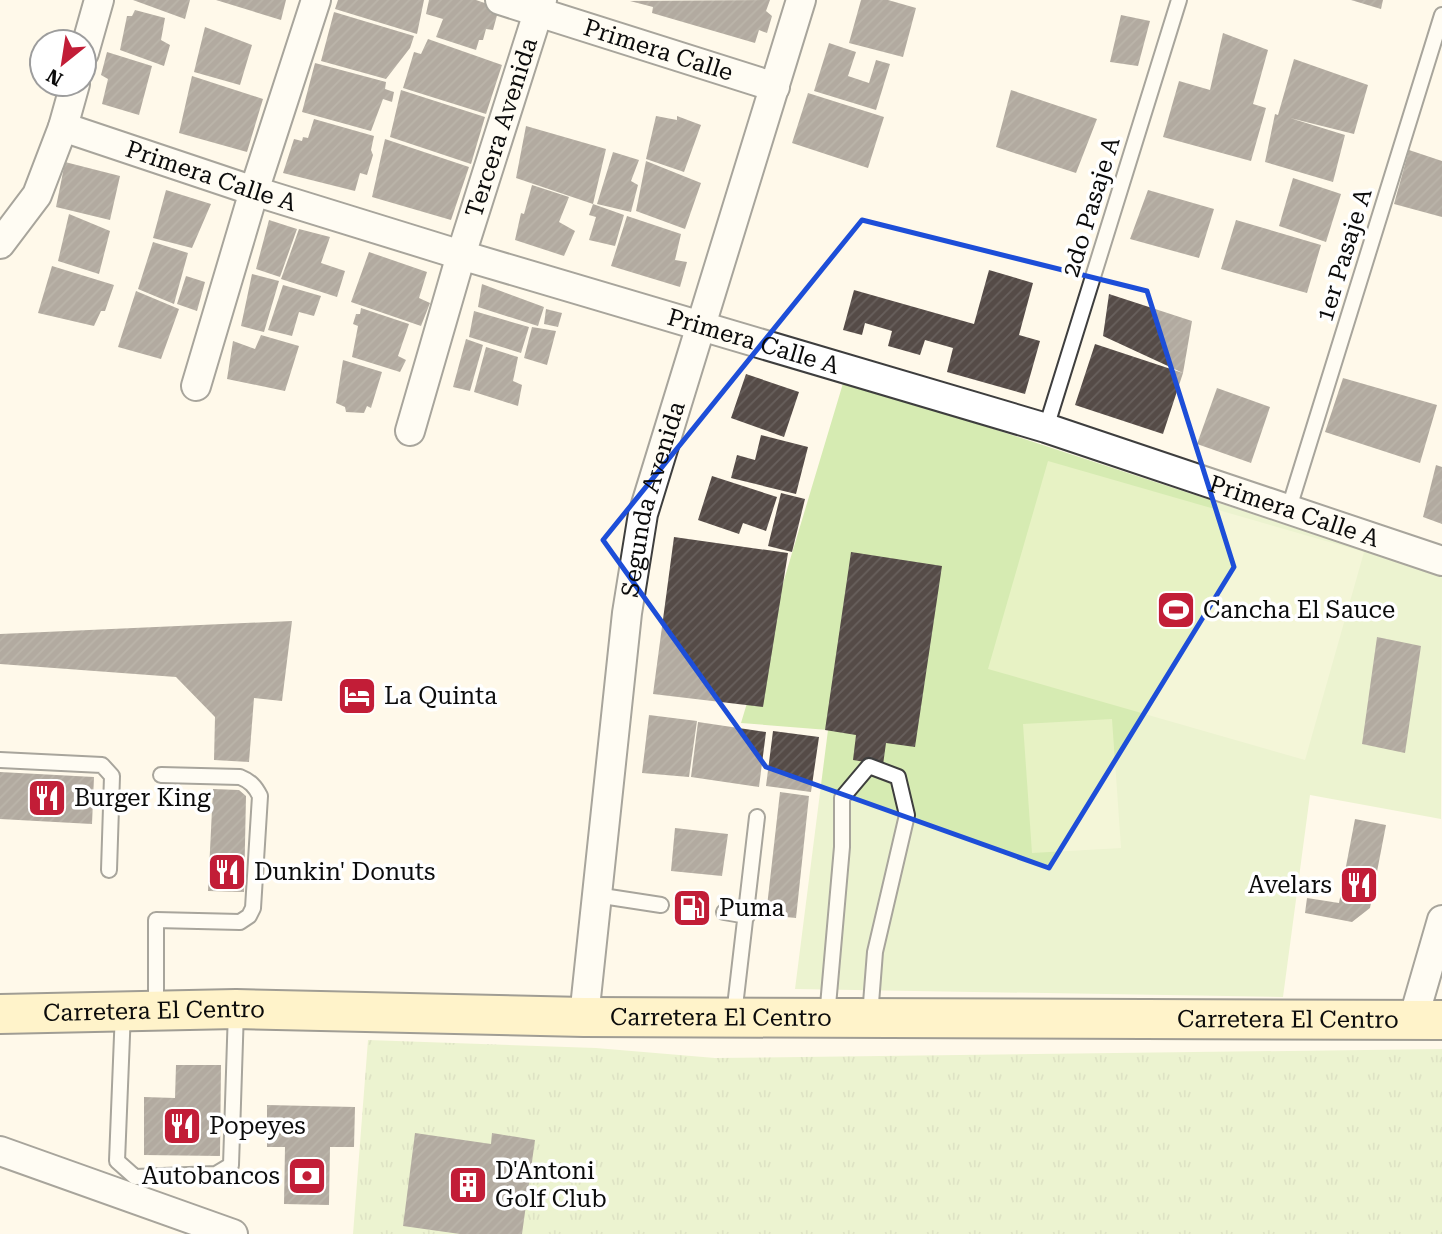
<svg xmlns="http://www.w3.org/2000/svg" width="1442" height="1234" font-family="'Roboto Serif',serif">
<style>
.grass{fill:url(#grass-tufts)}
.park{fill:#d6ebb2}
.pitch{fill:#e7f2c4}
.building{fill:url(#building-hatch)}
.lines{fill:none;stroke-linecap:round;stroke-linejoin:round}
.lane-casing{stroke:#3e3e3e;stroke-width:18}
.street-casing{stroke:#3e3e3e;stroke-width:32}
.secondary-casing{stroke:#2d2d2d;stroke-width:42}
.lane{stroke:#fff;stroke-width:14}
.street{stroke:#fff;stroke-width:28}
.secondary{stroke:#ffeba5;stroke-width:38}
.marked{fill:none;stroke:#1d4ed8;stroke-width:5;stroke-linejoin:round}
.labels{text-anchor:middle;stroke-width:7;stroke-linejoin:round;paint-order:stroke}
.street-label{font-size:24px;fill:#0b0b0b;stroke:#fff}
.poi-label{font-size:24px;fill:#0b0b0b;stroke:#fff;text-anchor:start}
</style>
<defs>
<pattern id="grass-tufts" width="24" height="20" patternUnits="userSpaceOnUse" patternTransform="scale(1.75)"><rect width="24" height="20" fill="#d6ebb2"/><path d="M3 7l-1-3M5 7V3M7 7l1-3M15 17l-1-3M17 17v-4M19 17l1-3" fill="none" stroke="#b6c898"/></pattern>
<pattern id="building-hatch" width="6" height="6" patternUnits="userSpaceOnUse" patternTransform="scale(1.75)"><rect width="6" height="6" fill="#554b47"/><path d="M-1 1l2-2M0 6l6-6M5 7l2-2" fill="none" stroke="#68605d"/></pattern>
</defs>
<rect width="100%" height="100%" fill="#fff9ea"/>
<!-- grass -->
<path class="grass" d="M368 1040 596 1048 715 1058 1442 1049V1234H353Z"/>
<!-- park -->
<path class="park" d="M844 380 1442 576 1441 819 1310 795 1283 997 795 989 828 730 741 723Z"/>
<!-- pitch -->
<path class="pitch" d="M1048 461 1364 552 1305 760 988 669Z
M1112 719 1121 848 1032 853 1023 724Z"/>
<!-- building -->
<path class="building" d="M133 0H190L185 19Z
M216 0H286L281 20Z
M338 0H424L417 34 335 9Z
M429 0H476L499 8 493 30 486 29 483 40H479L476 50 436 37 443 19 426 14Z
M770 0 766 11 772 16 767 33 759 30 755 43 652 13 653 7 630 1Z
M861 0H888L916 8 903 57 849 43Z
M1351 0H1383L1381 9Z
M135 10 165 18 161 40 170 45 164 66 120 50 127 16H132Z
M334 12 414 36 410 48 386 79 321 61Z
M1121 15 1150 21 1138 66 1110 62Z
M205 27 252 45 240 85 194 72Z
M1223 33 1268 50 1253 104 1266 108 1251 161 1163 137 1179 81 1210 90Z
M428 39 502 65 486 114 403 88 414 52 421 54Z
M829 43 856 52 848 76 869 83 876 60 890 64 876 110 814 91Z
M107 52 152 66 139 115 102 104 108 79 101 75Z
M1294 59 1368 85 1354 134 1290 118 1345 135 1333 182 1265 162 1275 114 1278 115Z
M315 63 386 82 385 89 394 92 392 102 383 99 371 131 302 112Z
M192 76 263 99 247 152 179 133Z
M401 90 485 117 471 164 390 137Z
M1011 90 1097 119 1076 173 996 147Z
M808 93 884 117 868 168 792 143Z
M656 116 677 120V116L701 125 684 172 646 159Z
M314 119 374 136 371 150 373 155 367 175 360 173 355 191 283 173 294 139 302 141 303 137 308 138Z
M526 126 606 149 593 204 516 178Z
M385 139 469 167 451 220 372 197Z
M1409 150 1442 161V217L1394 204Z
M613 152 639 160 631 181 638 185 631 212 597 204Z
M646 161 701 183 685 229 636 211Z
M65 162 120 176 110 220 56 207Z
M1293 178 1341 194 1326 242 1279 226Z
M532 185 569 197 559 222 575 231 564 256 515 240 521 213 524 214Z
M166 190 211 204 192 248 153 238Z
M1148 190 1214 209 1199 258 1130 239Z
M593 204 624 215 615 246 589 240 596 217 589 215Z
M69 214 110 231 99 274 58 261Z
M627 216 681 234 675 260 687 262 680 287 611 266Z
M269 220 297 229 280 277 256 269Z
M1236 220 1321 245 1307 293 1221 269Z
M299 229 330 237 321 263 345 271 337 297 281 279Z
M153 242 188 253 174 304 138 289Z
M369 252 427 272 419 298 430 303 421 326 351 302Z
M52 266 114 285 105 311H101L94 326 38 313Z
M989 270 1033 283 1019 335 1040 341 1025 394 947 372 953 348 925 340 920 355 888 346 892 331 865 323 862 335 843 330 854 290 974 324Z
M252 274 279 281 264 332 241 326Z
M186 276 205 282 197 311 177 304Z
M482 284 544 307 538 326 478 307Z
M283 285 321 296 314 316 299 312 292 336 268 330Z
M136 291 179 309 161 359 118 347Z
M1109 294 1192 321 1183 373 1163 434 1075 405 1095 344 1183 373 1103 336Z
M361 308 409 324 398 356 406 360 400 372 352 357 358 326 353 324 356 314H360Z
M546 309 562 313 558 327 544 324Z
M474 311 529 327 521 353 469 337Z
M532 327 556 331 547 365 524 358Z
M261 335 299 346 285 391 227 379 233 341 255 349Z
M466 339 483 345 470 391 453 387Z
M486 347 518 357 513 381 522 385 518 406 474 392Z
M343 360 382 372 371 408 367 406 364 413 346 412 345 407 336 403Z
M746 374 799 392 784 437 731 418Z
M1343 378 1437 405 1420 463 1325 432Z
M1217 388 1270 407 1251 463 1197 444Z
M761 435 808 447 796 494 731 478 737 455 755 460Z
M1436 465 1442 467V524L1423 517Z
M712 476 777 497 766 531 743 523 739 534 698 520Z
M781 493 805 499 792 552 768 546Z
M674 537 788 553 763 707 653 694Z
M851 552 942 566 915 747 886 743 883 765 853 760 856 735 825 730Z
M292 621 282 701 254 698 249 762 214 760 215 717 176 677 0 664V634Z
M1377 637 1421 646 1405 753 1362 744Z
M649 715 697 721 689 777 642 773Z
M698 722 766 732 759 787 691 777Z
M773 731 819 737 811 792 766 786Z
M0 772 94 777 92 824 0 819Z
M213 789 239 790 246 796 244 892 208 891Z
M780 792 809 796 796 918 766 915Z
M1355 819 1386 825 1370 908 1352 922 1305 913 1307 898 1339 903Z
M675 828 728 834 722 876 671 871Z
M176 1065H221L220 1156 144 1155V1097L175 1098Z
M267 1105 355 1107 354 1147H330L329 1205 284 1204 285 1147H267Z
M415 1133 491 1144 492 1133 535 1140 522 1234H460L403 1226Z"/>
<g class="lines">
<!-- lane casing -->
<g class="lane-casing">
<path id="lane" d="M1046 428 1179 0
M1289 508 1442 15
M0 760 102 765 112 776 109 870
M596 895 661 905
M724 912 747 916
M156 1008V920L240 922 249 916 253 908 260 796C255 786 250 781 240 777L161 775
M123 1011 117 1161 135 1177 216 1174 231 1165 236 1010
M734 1015 757 817
M827 1017 842 847V798L869 766 898 777 907 815 875 952 870 1016"/>
</g>
<!-- street casing -->
<g class="street-casing">
<g id="street">
<path id="s1" d="M500 0 775 87"/>
<path d="M84 53 99 0"/>
<path id="s2" d="M63 127 254 191 461 255 1046 428 1442 561"/>
<path d="M0 244 37 195 63 127 75 84"/>
<path d="M196 386 254 191 316 0"/>
<path id="s3" d="M410 431 461 255 542 0"/>
<path id="s4" d="M584 1017 627 613 643 514 801 0"/>
<path d="M1413 1020 1442 920"/>
<path d="M0 1151 233 1234"/>
</g>
</g>
<!-- secondary casing -->
<g class="secondary-casing">
<g id="secondary">
<path id="s5" d="M0 1014 236 1009 584 1017 1442 1020"/>
</g>
</g>
<!-- lane -->
<use href="#lane" class="lane"/>
<!-- street -->
<use href="#street" class="street"/>
<!-- secondary -->
<use href="#secondary" class="secondary"/>
</g>
<!-- marked area -->
<path d="M0 0H1442V1234H0ZM862 220 1147 291 1234 567 1049 868 766 767 603 540Z" fill="#fff9ea" fill-opacity=".55" fill-rule="evenodd"/>
<path class="marked" d="M862 220 1147 291 1234 567 1049 868 766 767 603 540Z"/>
<!-- icons -->
<defs>
<g id="stadium-square" transform="scale(2.0125)"><rect x="-9" y="-9" width="18" height="18" rx="4" fill="#c21d37" stroke="#fff"/><path d="M0-5a6.5 5 0 1 0 0 10a6.5 5 0 1 0 0-10ZM-3.5-1.8h7v3.6h-7Z" fill="#fff"/></g>
<g id="hotel-square" transform="scale(2.0125)"><rect x="-9" y="-9" width="18" height="18" rx="4" fill="#c21d37" stroke="#fff"/><path d="M-6-4.5h1.5V1H6V5H4.5V3h-9V5H-6ZM-4 0a1.8 1.8 0 1 1 3.6 0ZM.5 0V-2.5h3Q6-2.5 6 0Z" fill="#fff"/></g>
<g id="restaurant-square" transform="scale(2.0125)"><rect x="-9" y="-9" width="18" height="18" rx="4" fill="#c21d37" stroke="#fff"/><path d="M-5-6h1v4h1v-4h1v4h1v-4h1v5L-1.5 .5V6h-2V.5L-5-1ZM5-6V6H3V1.5H1.5Q1.5-4 5-6Z" fill="#fff"/></g>
<g id="fuel-square" transform="scale(2.0125)"><rect x="-9" y="-9" width="18" height="18" rx="4" fill="#c21d37" stroke="#fff"/><path d="M-5.5-6h7V0h2V4h1.3V-2.5L3-4.5l.8-.8L6-3V5H2.5V1h-1V6h-7ZM-4.2-4.7v3.2H.2V-4.7Z" fill="#fff"/></g>
<g id="bank-square" transform="scale(2.0125)"><rect x="-9" y="-9" width="18" height="18" rx="4" fill="#c21d37" stroke="#fff"/><path d="M-6-4H6V4H-6ZM0-2.3a2.3 2.3 0 1 0 0 4.6a2.3 2.3 0 1 0 0-4.6Z" fill="#fff"/></g>
<g id="building-square" transform="scale(2.0125)"><rect x="-9" y="-9" width="18" height="18" rx="4" fill="#c21d37" stroke="#fff"/><path d="M-4-6H4V6H1V3H-1V6H-4ZM-2.5-4.3h1.7v1.8h-1.7ZM.8-4.3h1.7v1.8H.8ZM-2.5-1h1.7V.8h-1.7ZM.8-1h1.7V.8H.8Z" fill="#fff"/></g>
</defs>
<g fill-rule="evenodd">
<use href="#stadium-square" x="1176" y="610"/>
<use href="#hotel-square" x="357" y="696"/>
<use href="#restaurant-square" x="47" y="798"/>
<use href="#restaurant-square" x="227" y="872"/>
<use href="#restaurant-square" x="1359" y="885"/>
<use href="#fuel-square" x="692" y="908"/>
<use href="#restaurant-square" x="182" y="1126"/>
<use href="#bank-square" x="307" y="1176"/>
<use href="#building-square" x="468" y="1185"/>
</g>
<g class="labels">
<!-- street labels -->
<g class="street-label">
<text dy="8" stroke="none"><textPath href="#s1" startOffset="166">Primera Calle</textPath></text>
<text dy="8" stroke="none"><textPath href="#s3" startOffset="317">Tercera Avenida</textPath></text>
<text dy="8" stroke="none"><textPath href="#s2" startOffset="156">Primera Calle A</textPath></text>
<text transform="translate(1091 207) rotate(-73)" y="8">2do Pasaje A</text>
<text transform="translate(1344 255) rotate(-73)" y="8">1er Pasaje A</text>
<text dy="8" stroke="none"><textPath href="#s2" startOffset="723">Primera Calle A</textPath></text>
<text dy="8" stroke="none"><textPath href="#s4" startOffset="523">Segunda Avenida</textPath></text>
<text dy="8" stroke="none"><textPath href="#s2" startOffset="1290">Primera Calle A</textPath></text>
<text dy="8" stroke="none"><textPath href="#s5" startOffset="154">Carretera El Centro</textPath></text>
<text dy="8" stroke="none"><textPath href="#s5" startOffset="721">Carretera El Centro</textPath></text>
<text dy="8" stroke="none"><textPath href="#s5" startOffset="1288">Carretera El Centro</textPath></text>
</g>
<!-- poi labels -->
<g class="poi-label">
<text x="1203" y="618">Cancha El Sauce</text>
<text x="384" y="704">La Quinta</text>
<text x="74" y="806">Burger King</text>
<text x="254" y="880">Dunkin' Donuts</text>
<text x="1332" y="893" text-anchor="end">Avelars</text>
<text x="719" y="916">Puma</text>
<text x="209" y="1134">Popeyes</text>
<text x="495" y="1179">D'Antoni<tspan x="495" dy="28">Golf Club</tspan></text>
<text x="280" y="1184" text-anchor="end">Autobancos</text>
</g>
</g>
<!-- north arrow -->
<g transform="translate(63 63) rotate(210)"><circle r="33" fill="#ffffff" stroke="#9d9d9d" stroke-width="2"/>
<path d="M0-5L12 26L0 18L-12 26Z" fill="#c21d37"/>
<text y="-10" font-size="19" font-weight="bold" text-anchor="middle" fill="#0b0b0b">N</text>
</g>
</svg>
